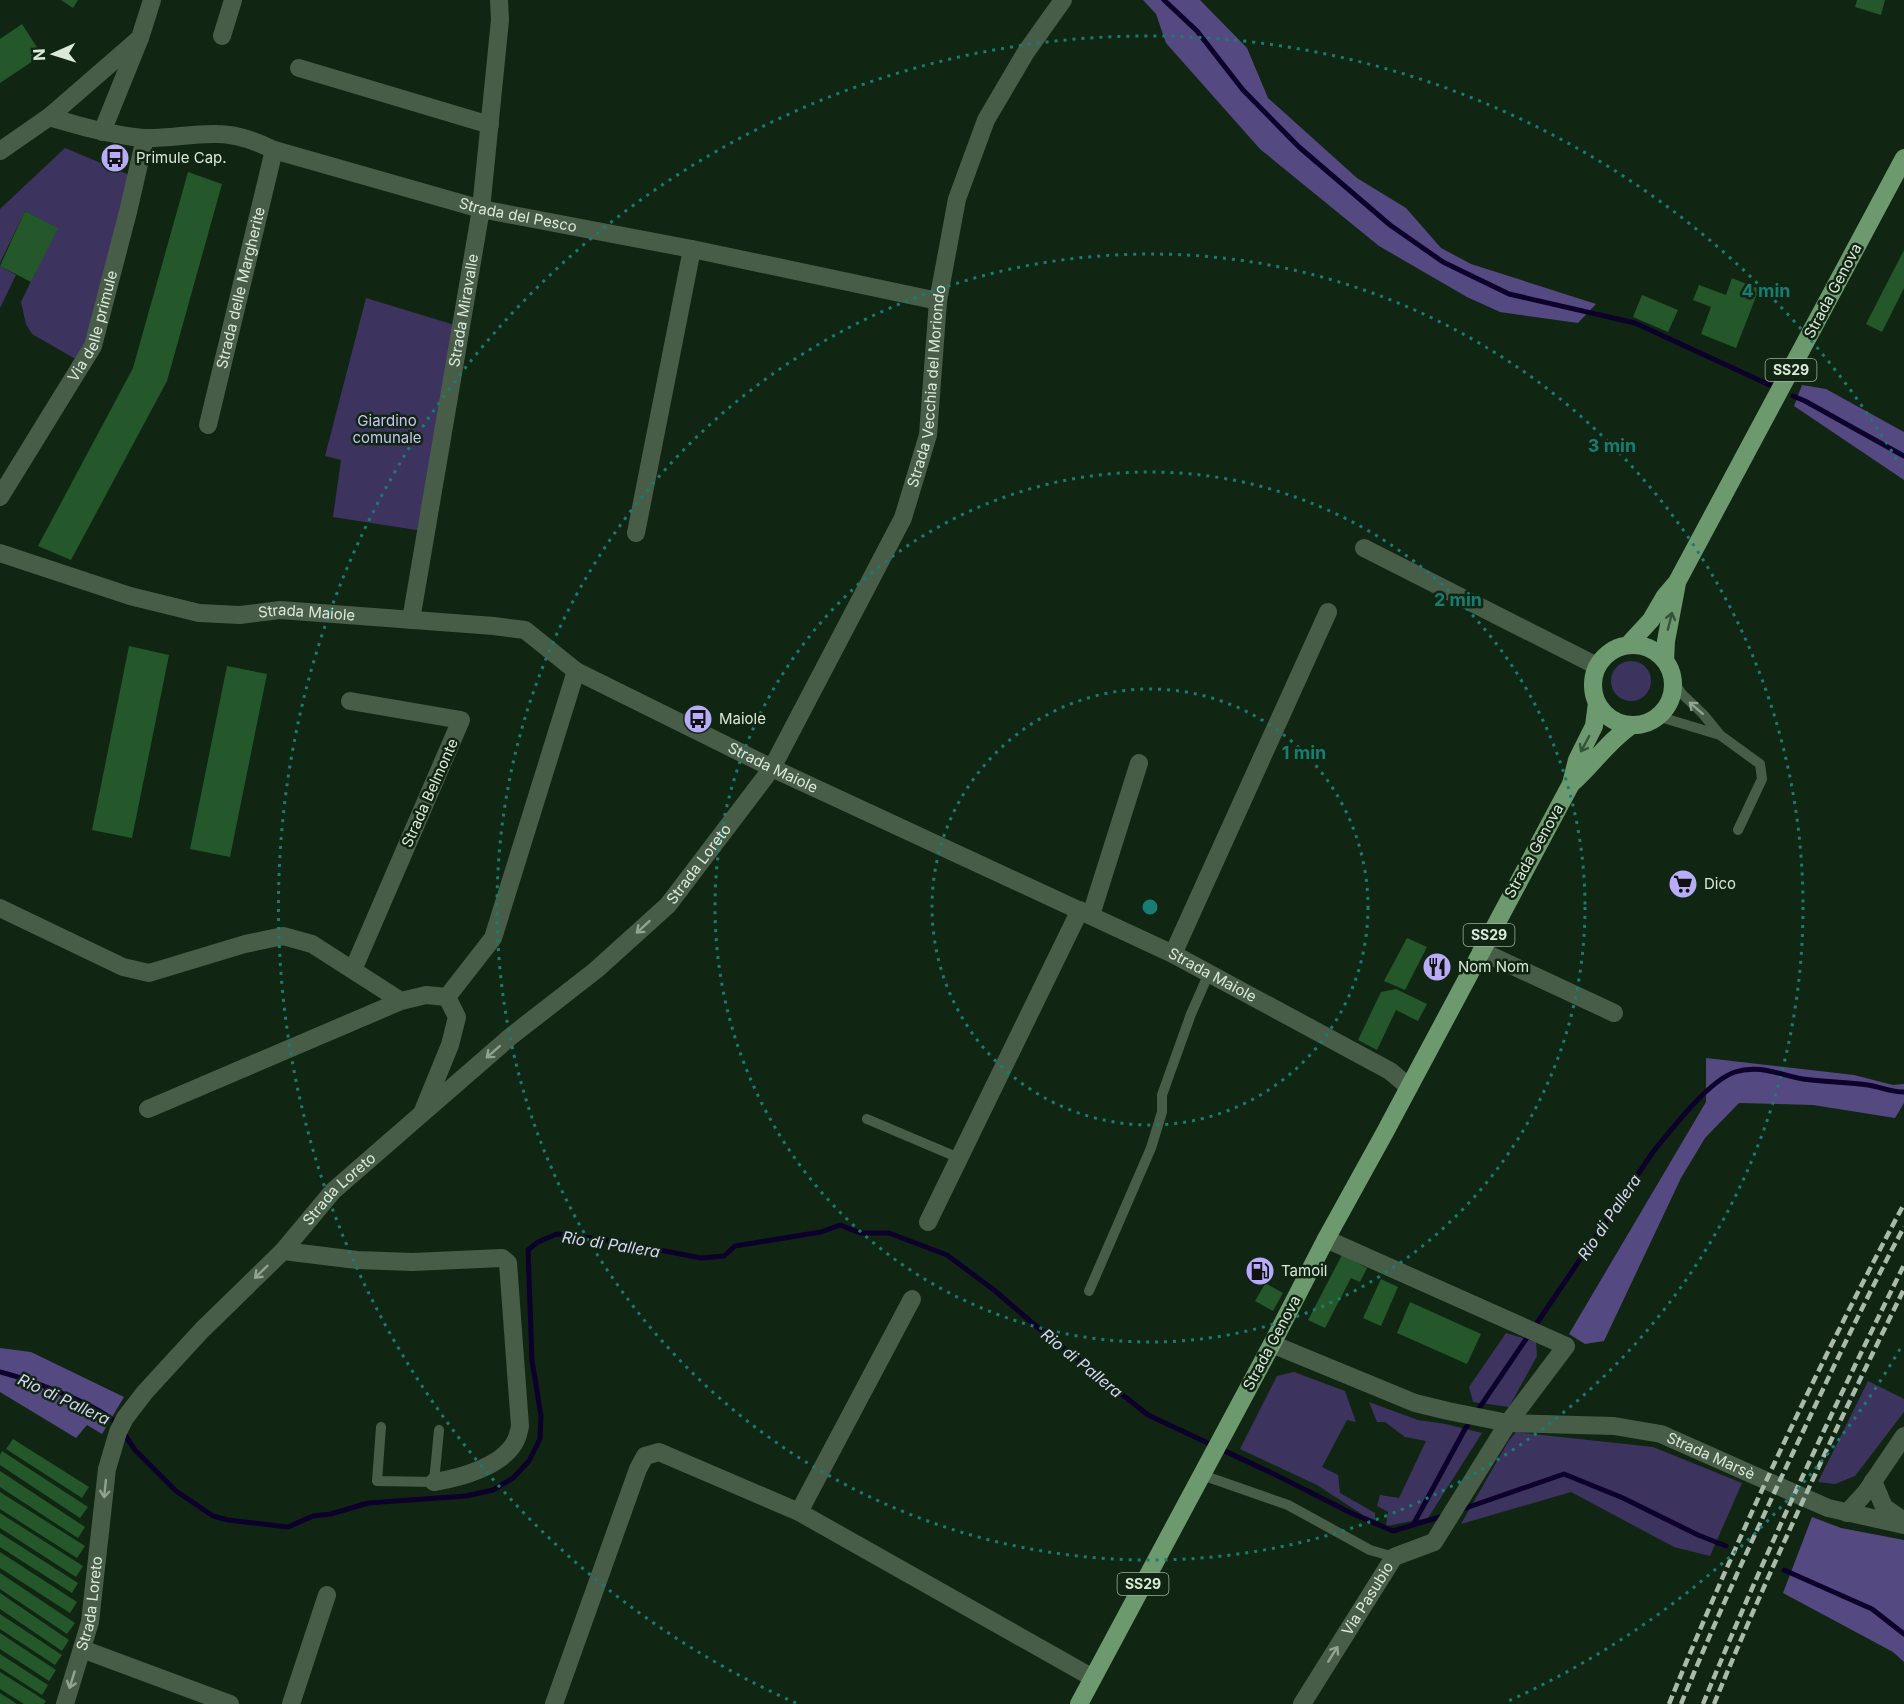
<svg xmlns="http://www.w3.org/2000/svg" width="1904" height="1704" font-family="Inter,sans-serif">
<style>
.green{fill:#3d335f}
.forest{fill:#554982}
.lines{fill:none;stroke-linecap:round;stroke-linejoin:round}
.stream{stroke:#0d002b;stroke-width:5}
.building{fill:#24572a}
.lane{stroke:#485d48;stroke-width:10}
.street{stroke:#485d48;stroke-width:18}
.primary{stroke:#6d996f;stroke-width:18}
.rail{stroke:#a9b9aa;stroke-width:4.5;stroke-dasharray:9 4.5;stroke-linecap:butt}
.oneway{stroke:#355437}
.oneway2{stroke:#92a392}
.ring{fill:none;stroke:#197c73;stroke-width:3;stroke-dasharray:3 6}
.labels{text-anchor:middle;stroke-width:5;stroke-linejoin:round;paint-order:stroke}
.shield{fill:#102612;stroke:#9eae9f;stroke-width:1.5}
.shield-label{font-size:14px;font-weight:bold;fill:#dbe9db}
.poi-label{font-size:15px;fill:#dbe9db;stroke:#102612;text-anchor:start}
.street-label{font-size:15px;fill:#dbe9db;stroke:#102612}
.park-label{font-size:15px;fill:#cac2f6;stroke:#102612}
.water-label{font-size:16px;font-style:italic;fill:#d9d4f7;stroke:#102612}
.centre{fill:#197c73;stroke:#102612;stroke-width:3}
.ring-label{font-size:18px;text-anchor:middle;font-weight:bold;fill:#197c73;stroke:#102612;stroke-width:5;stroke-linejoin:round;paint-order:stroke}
</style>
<rect width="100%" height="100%" fill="#102612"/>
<!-- green -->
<path class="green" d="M65 148 132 176 88 344 79 361 32 334 26 324 21 302 57 228 25 211 0 263V209Z
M0 266 16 275 0 308Z
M366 298 458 326 423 531 333 517 341 460 325 456Z
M1611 681a20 20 0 1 1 40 0a20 20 0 1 1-40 0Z
M1506 1333 1536 1342 1537 1356 1509 1407 1473 1402 1469 1387Z
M1294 1372 1345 1391 1356 1422 1347 1420 1322 1467 1338 1475 1340 1493 1375 1513V1520L1363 1515 1317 1485 1240 1449 1277 1376Z
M1868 1381 1904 1399V1412L1855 1476 1835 1484 1818 1482Z
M1369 1402 1418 1420 1446 1424 1482 1433 1428 1518 1386 1526 1388 1512 1377 1506 1380 1495 1399 1498 1426 1441 1405 1437 1385 1422H1377Z
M1516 1432 1653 1447 1742 1483 1710 1556 1674 1547 1571 1492 1461 1524 1508 1442Z"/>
<!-- forest -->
<path class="forest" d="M1143 0H1200L1247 48 1268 98 1357 178 1406 208 1441 248 1471 264 1596 304 1578 323 1500 312 1467 297 1379 246 1260 149 1166 43 1156 14Z
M1802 385 1826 389 1904 432V480L1794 406Z
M1706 1058 1854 1075 1893 1085 1904 1084V1103L1895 1118 1813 1105 1739 1103 1705 1138 1681 1178 1604 1341 1585 1344 1569 1334 1706 1102Z
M0 1348 31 1352 124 1397 102 1434 87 1425 76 1438 0 1392Z
M1812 1517 1841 1528 1904 1540V1662L1893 1652 1783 1593Z"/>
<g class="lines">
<!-- stream -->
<path class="stream" d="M1164 0 1197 31 1243 90 1299 147 1390 225 1443 262 1509 294 1635 323 1774 387
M1793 396 1805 401 1904 456
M0 1372C24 1378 104 1406 117 1425
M123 1432 135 1450 176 1491 213 1516 228 1520 288 1527 313 1516 331 1514 368 1503 466 1496 493 1490 513 1478 529 1461 540 1439 541 1416 532 1360 528 1250 538 1242 557 1234 614 1241 701 1258 724 1256 735 1246 821 1232 840 1225 860 1233H889L947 1255 994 1290 1036 1326 1148 1415 1276 1475 1351 1513 1393 1531 1443 1516
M1460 1510 1564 1474 1623 1498 1698 1535 1726 1546
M1413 1525 1465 1429 1653 1152C1671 1130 1708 1081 1735 1072 1759 1064 1780 1075 1803 1079 1825 1082 1847 1082 1868 1085 1881 1087 1891 1092 1904 1092
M1784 1570 1872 1609 1904 1634"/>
</g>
<!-- building -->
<path class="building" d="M61 0H78L73 8Z
M1857 0H1885L1881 15 1855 7Z
M22 24 42 55 0 83V39Z
M188 172 222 184 167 381 71 560 38 546 133 368Z
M25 211 58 228 31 282 0 266Z
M1904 250V288L1882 332 1866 324Z
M1732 278 1759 289 1736 348 1701 334 1711 307 1693 300 1699 285 1726 295Z
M1642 295 1678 310 1668 332 1633 317Z
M129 646 169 655 132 838 92 830Z
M227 666 267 674 230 857 190 849Z
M1407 938 1427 947 1405 990 1384 981Z
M1396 989 1427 1004 1418 1021 1396 1010 1377 1050 1358 1040 1381 992Z
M1342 1255 1367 1268 1360 1282 1351 1278 1325 1328 1308 1320Z
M1257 1258 1275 1268 1267 1284 1283 1293 1273 1311 1255 1301 1265 1284 1248 1274Z
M1381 1279 1398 1287 1381 1326 1363 1318Z
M1410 1302 1481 1334 1467 1364 1397 1333Z
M13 1439 89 1487 82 1498 6 1449Z
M2 1451 88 1507 80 1518 0 1465V1455Z
M0 1471 85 1527 78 1538 0 1487Z
M0 1492 85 1546 77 1558 0 1509Z
M0 1513 83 1566 76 1577 0 1528Z
M0 1533 78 1583 72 1593 0 1547Z
M0 1552 77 1602 70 1613 0 1568Z
M0 1573 75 1623 67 1634 0 1589Z
M0 1593 69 1640 62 1651 0 1609Z
M0 1614 62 1655 55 1665 0 1629Z
M0 1633 56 1670 49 1681 0 1649Z
M0 1654 48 1685 42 1695 0 1668Z
M0 1672 46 1701 44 1704H24L0 1689Z
M0 1693 17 1704H0Z"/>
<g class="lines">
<!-- lane -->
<path class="lane" d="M1673 681 1682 694 1703 714 1720 735 1760 764 1762 779 1738 830
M1657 716 1720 735
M867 1119 959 1158
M1089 1291 1151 1148 1162 1112V1095L1191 1014 1209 973
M381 1427 377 1481 434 1482 439 1430
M1202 1475 1288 1505 1370 1550 1394 1557"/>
<!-- street -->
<g class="street">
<path d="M222 36 233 0"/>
<path d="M299 68 490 125"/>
<path id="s1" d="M49 117C80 126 111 135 143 138 168 139 193 133 217 134 237 134 256 141 274 150L481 209 692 249 938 301"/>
<path d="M102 132 140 38 152 0"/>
<path d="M0 151 49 117 140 38"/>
<path id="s2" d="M208 425 274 150"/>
<path id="s3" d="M0 497 93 346 128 212 145 138"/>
<path d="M636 533 692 249"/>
<path d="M1364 548 1597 666"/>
<path id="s4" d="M0 553 130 596 199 613 240 615 280 610 494 626 525 630 576 671 772 768 1173 954 1390 1071 1409 1087"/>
<path id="s5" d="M411 620 481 209 500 20 499 0"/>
<path d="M350 701 461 720 353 970"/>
<path d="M0 908 123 967 149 973 245 944 283 936 312 944 401 1001"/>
<path d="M1091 915 1139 763"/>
<path d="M1481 951 1614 1013"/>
<path d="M1173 954 1328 612"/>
<path d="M148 1109 401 1001 426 995 447 997"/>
<path d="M423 1111 450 1045 457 1017 447 997 493 938 576 671"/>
<path d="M928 1222 1080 910"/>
<path d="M283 1251 357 1260 413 1262 502 1258 508 1263 520 1426C519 1431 518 1436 516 1440 504 1466 460 1478 434 1482"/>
<path id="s6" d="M1272 1344 1415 1403 1448 1411 1508 1423 1614 1426 1661 1434 1828 1508 1904 1525"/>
<path d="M1873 1481 1884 1507 1904 1521"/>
<path d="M799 1512 912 1299"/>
<path d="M1847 1513 1866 1492 1904 1436"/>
<path d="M82 1649 230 1704"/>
<path id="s7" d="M65 1704 90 1622 107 1469 118 1432 125 1418 145 1392 202 1330 283 1251 333 1191 510 1037 596 970 668 905 772 768 903 518 928 435 938 301 957 199 986 120 1026 52 1063 0"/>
<path d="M291 1704 327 1595"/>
<path d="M554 1704 638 1469 645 1456 659 1452 799 1512 1093 1678"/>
<path id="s8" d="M1302 1704 1394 1557 1434 1542 1508 1423 1566 1346 1326 1239"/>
</g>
<!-- primary -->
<path class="primary" d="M1593 685a40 40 0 1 1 80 0a40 40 0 1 1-80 0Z
M1628 645 1651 620 1665 596 1677 582 1904 158
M1665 661 1666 641 1677 583
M1571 784C1593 765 1608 741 1632 725
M1079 1704 1272 1344 1326 1239 1384 1134 1571 784 1577 760 1594 726 1597 703"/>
<!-- rail -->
<path class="rail" d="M1669 1704C1738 1535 1818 1365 1904 1204
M1681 1704C1715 1621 1752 1540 1790 1459 1827 1381 1863 1303 1904 1227
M1703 1704C1764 1555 1833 1409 1904 1265
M1714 1704C1772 1563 1837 1426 1904 1289"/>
</g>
<!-- one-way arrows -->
<defs><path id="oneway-shaft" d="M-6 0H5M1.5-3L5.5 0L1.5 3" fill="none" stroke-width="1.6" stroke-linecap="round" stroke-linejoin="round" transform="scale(1.5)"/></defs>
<g class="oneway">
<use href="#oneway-shaft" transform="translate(1670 621) rotate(-76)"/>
<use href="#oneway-shaft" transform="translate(1585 744) rotate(118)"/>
</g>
<g class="oneway2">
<use href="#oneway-shaft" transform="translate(1696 708) rotate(-139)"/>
<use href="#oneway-shaft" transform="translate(643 927) rotate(138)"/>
<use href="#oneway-shaft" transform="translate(493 1052) rotate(139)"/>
<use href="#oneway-shaft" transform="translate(261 1272) rotate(136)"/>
<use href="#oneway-shaft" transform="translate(105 1489) rotate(96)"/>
<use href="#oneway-shaft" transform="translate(1333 1654) rotate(-58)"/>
<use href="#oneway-shaft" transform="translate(72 1680) rotate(107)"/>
</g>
<!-- distance rings -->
<g class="ring">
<circle cx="1150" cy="907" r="218"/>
<circle cx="1150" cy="907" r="435"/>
<circle cx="1150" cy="907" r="653"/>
<path d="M1900 1349A871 871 0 0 1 1504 1703M796 1703A871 871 0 1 1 1900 465"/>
</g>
<!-- icons -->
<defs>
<g id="bus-disc" transform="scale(1.5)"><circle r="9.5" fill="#b8abf7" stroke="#102612"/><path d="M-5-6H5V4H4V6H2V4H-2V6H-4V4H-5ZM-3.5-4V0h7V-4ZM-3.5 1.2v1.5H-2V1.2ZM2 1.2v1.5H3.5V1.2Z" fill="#111"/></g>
<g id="supermarket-disc" transform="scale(1.5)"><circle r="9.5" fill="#b8abf7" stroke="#102612"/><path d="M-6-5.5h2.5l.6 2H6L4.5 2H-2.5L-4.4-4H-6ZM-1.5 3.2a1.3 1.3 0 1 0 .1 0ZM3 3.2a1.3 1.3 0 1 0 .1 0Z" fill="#111"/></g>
<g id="restaurant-disc" transform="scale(1.5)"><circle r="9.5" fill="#b8abf7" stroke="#102612"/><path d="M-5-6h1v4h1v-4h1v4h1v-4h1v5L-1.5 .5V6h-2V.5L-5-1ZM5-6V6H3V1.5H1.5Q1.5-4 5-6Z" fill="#111"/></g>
<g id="fuel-disc" transform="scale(1.5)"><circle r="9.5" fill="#b8abf7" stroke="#102612"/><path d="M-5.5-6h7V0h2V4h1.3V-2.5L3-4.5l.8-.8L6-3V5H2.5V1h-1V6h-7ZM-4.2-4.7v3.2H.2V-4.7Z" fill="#111"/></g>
</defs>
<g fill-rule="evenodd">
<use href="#bus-disc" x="115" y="158"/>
<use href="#bus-disc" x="698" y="719"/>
<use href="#supermarket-disc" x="1683" y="884"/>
<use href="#restaurant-disc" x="1437" y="967"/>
<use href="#fuel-disc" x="1260" y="1271"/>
</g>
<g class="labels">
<!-- shield labels -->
<g class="shield">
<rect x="1765.5" y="359" width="51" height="22" rx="4.5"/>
<rect x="1463.5" y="924" width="51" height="22" rx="4.5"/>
<rect x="1117.5" y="1573" width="51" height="22" rx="4.5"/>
</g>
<g class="shield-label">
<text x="1791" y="375">SS29</text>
<text x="1489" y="940">SS29</text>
<text x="1143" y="1589">SS29</text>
</g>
<!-- poi labels -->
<g class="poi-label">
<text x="136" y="163">Primule Cap.</text>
<text x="719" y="724">Maiole</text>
<text x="1704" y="889">Dico</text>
<text x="1458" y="972">Nom Nom</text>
<text x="1281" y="1276">Tamoil</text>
</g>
<!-- street labels -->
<g class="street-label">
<text dy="5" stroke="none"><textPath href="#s1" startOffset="483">Strada del Pesco</textPath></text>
<text dy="5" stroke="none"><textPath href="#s2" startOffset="141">Strada delle Margherite</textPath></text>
<text transform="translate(1833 291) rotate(-62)" y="5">Strada Genova</text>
<text dy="5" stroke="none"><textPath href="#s5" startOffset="314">Strada Miravalle</textPath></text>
<text dy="5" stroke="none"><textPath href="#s3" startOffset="196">Via delle primule</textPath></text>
<text dy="5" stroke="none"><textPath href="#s7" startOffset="1632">Strada Vecchia del Moriondo</textPath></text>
<text dy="5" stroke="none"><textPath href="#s4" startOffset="316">Strada Maiole</textPath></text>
<text dy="5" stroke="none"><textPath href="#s4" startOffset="820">Strada Maiole</textPath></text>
<text transform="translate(430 793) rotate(-66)" y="5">Strada Belmonte</text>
<text transform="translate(1534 851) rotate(-61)" y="5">Strada Genova</text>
<text dy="5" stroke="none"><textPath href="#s7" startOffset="1094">Strada Loreto</textPath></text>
<text dy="5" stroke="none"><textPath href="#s4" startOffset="1306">Strada Maiole</textPath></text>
<text dy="5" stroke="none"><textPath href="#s7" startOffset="608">Strada Loreto</textPath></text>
<text transform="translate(1272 1343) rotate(-62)" y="5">Strada Genova</text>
<text dy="5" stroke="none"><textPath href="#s6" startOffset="458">Strada Marsè</textPath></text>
<text dy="5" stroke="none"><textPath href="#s8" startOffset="124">Via Pasubio</textPath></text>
<text dy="5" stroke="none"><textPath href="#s7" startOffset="104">Strada Loreto</textPath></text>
</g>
<!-- park labels -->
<g class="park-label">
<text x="387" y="426">Giardino<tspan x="387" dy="17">comunale</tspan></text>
</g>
<!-- water labels -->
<g class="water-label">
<text transform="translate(1609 1217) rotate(-56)" y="6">Rio di Pallera</text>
<text transform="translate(611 1244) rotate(9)" y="6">Rio di Pallera</text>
<text transform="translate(1082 1363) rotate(39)" y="6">Rio di Pallera</text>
<text transform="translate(64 1399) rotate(25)" y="6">Rio di Pallera</text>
</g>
</g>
<circle cx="1150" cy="907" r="9" class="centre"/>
<g class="ring-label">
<text x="1766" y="297">4 min</text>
<text x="1612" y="452">3 min</text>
<text x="1458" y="606">2 min</text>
<text x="1304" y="759">1 min</text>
</g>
<!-- north arrow -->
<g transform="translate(54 54) rotate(267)" stroke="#102612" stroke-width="4.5" paint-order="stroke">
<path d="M0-4.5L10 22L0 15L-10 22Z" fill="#dbe9db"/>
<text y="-9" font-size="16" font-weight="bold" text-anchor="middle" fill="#dbe9db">N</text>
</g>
</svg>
